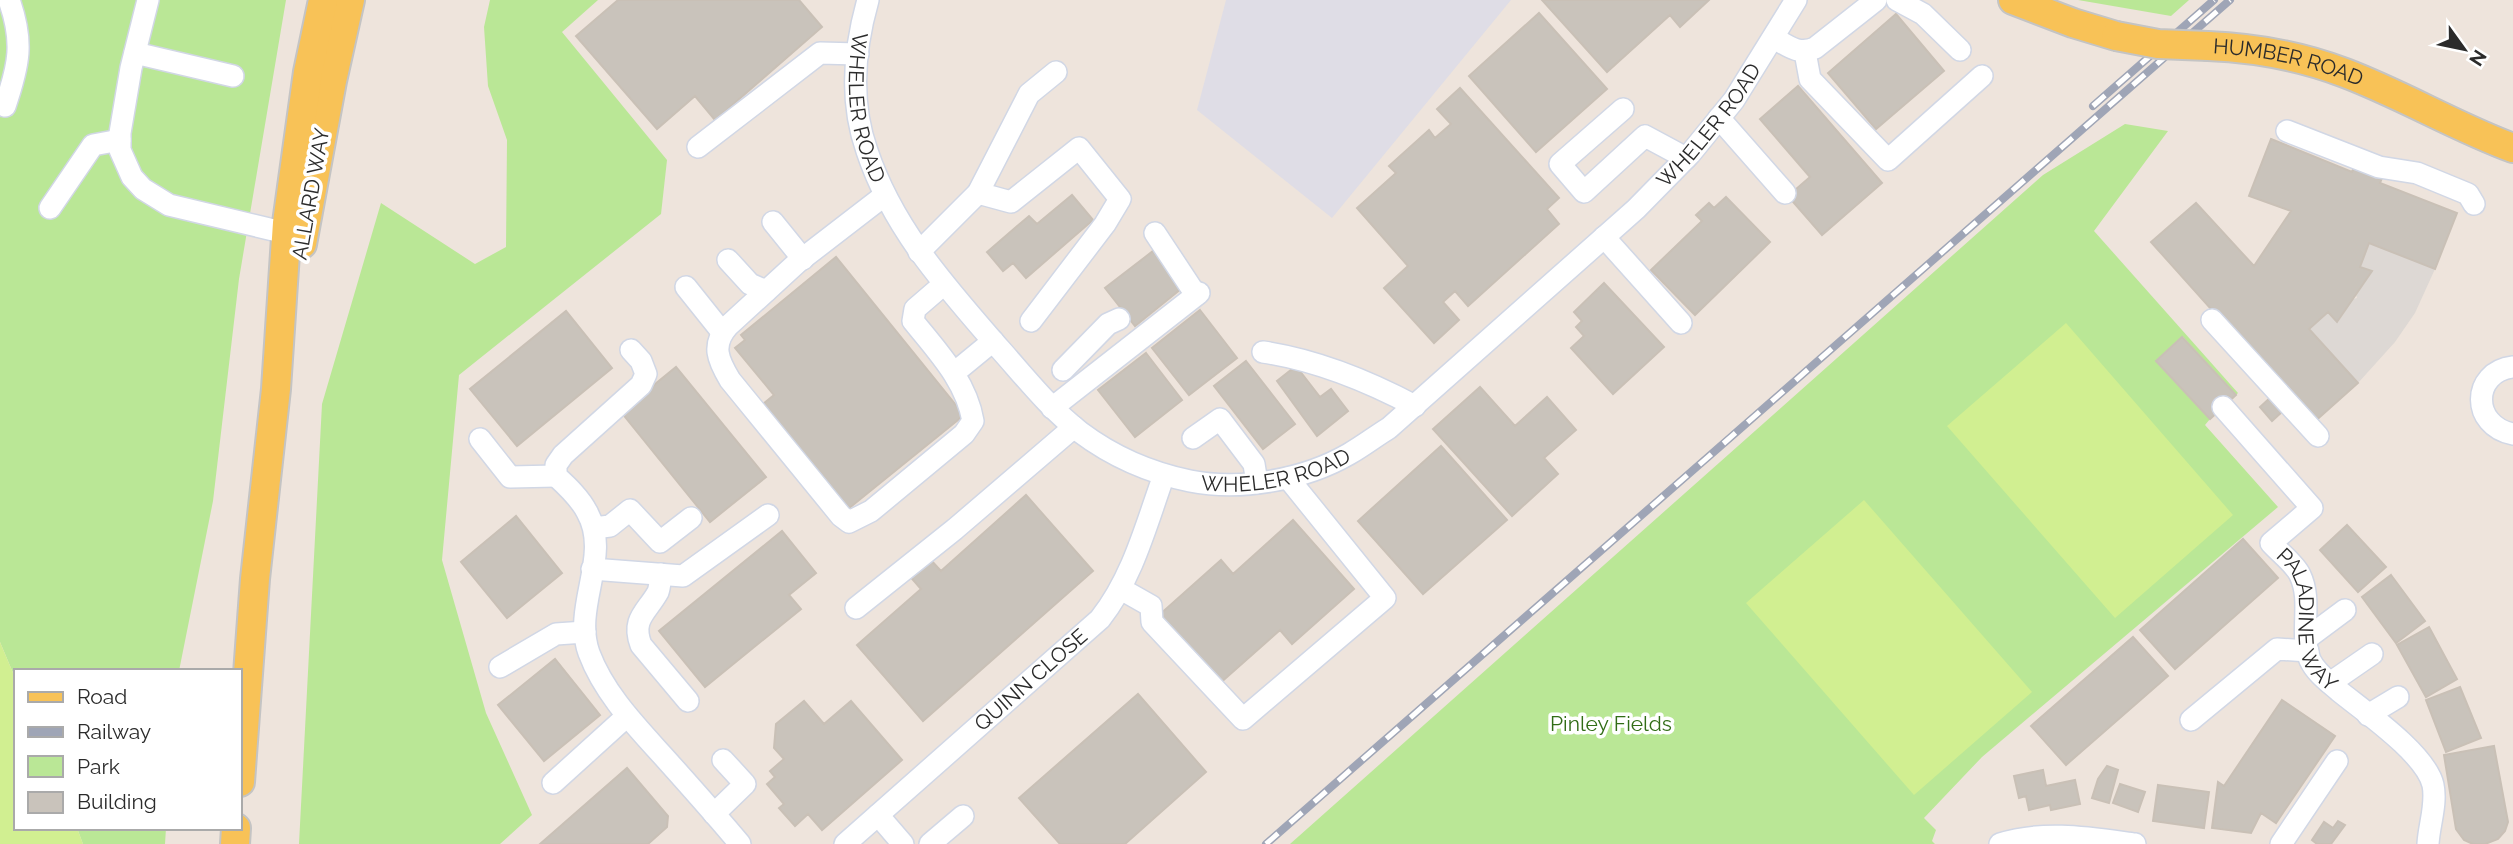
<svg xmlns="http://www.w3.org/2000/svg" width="2513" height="844" font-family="Raleway,sans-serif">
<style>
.industrial{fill:#dfdde6}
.green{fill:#bae796}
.pitch{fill:#d1ef91}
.plaza{fill:#ddd8d4}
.building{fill:#c9c3bb;stroke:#c9c0b6;stroke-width:2}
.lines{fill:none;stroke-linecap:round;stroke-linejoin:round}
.minor-casing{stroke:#d1d7e5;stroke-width:24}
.major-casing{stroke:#c4c4c4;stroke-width:32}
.minor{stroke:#fff;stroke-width:21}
.major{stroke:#f8c257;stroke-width:28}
.rail-casing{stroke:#9fa5b6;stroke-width:8}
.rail{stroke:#fff;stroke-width:5;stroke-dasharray:16;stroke-linecap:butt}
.major-bridge-casing{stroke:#c4c4c4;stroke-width:32;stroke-linecap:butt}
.major-bridge{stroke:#f8c257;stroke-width:28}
.labels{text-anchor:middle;stroke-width:7;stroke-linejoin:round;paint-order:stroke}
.street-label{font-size:21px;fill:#2b2b2b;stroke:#fff}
.park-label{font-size:21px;fill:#316d16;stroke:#fff}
</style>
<rect width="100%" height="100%" fill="#eee4dc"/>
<!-- industrial -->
<path class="industrial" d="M1226 0H1511L1332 218 1197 110Z"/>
<!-- green -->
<path class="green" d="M0 0H286L239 279 213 501 179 671H16V680L0 642Z
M490 0H598L562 32 667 160 661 214 459 375 442 560 486 713 532 815 500 844H299L322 404 381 203 475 264 506 247 507 140 488 86 484 27Z
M2078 0H2189L2171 16Z
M2125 124 2168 131 2094 231 2238 393 2236 395 2183 337 2156 361 2210 419 2205 425 2278 507 1982 757 1924 818 1936 830 1932 841 1935 844H1290L2043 175Z
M77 828H166L165 844H83Z"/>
<!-- pitch -->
<path class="pitch" d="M2066 323 2233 515 2115 618 1947 426Z
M1864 500 2032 692 1914 795 1746 603Z
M0 642 16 680V828H77L83 844H0Z"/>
<!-- plaza -->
<path class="plaza" d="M2369 243 2435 269 2415 313 2395 342 2358 383 2309 329 2328 312 2338 322 2353 299 2357 298 2356 295 2372 272 2360 267Z"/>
<!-- building -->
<path class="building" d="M618 0H799L822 27 715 120 695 96 657 129 576 36Z
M1542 0H1709L1680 27 1670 15 1607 72Z
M1539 13 1607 89 1536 152 1469 76Z
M1896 14 1944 71 1876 129 1828 73Z
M1798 86 1882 183 1822 235 1788 196 1810 177 1760 119Z
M1460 88 1559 198 1547 209 1559 224 1468 306 1455 291 1443 302 1459 320 1434 343 1384 288 1408 266 1357 208 1396 173 1389 166 1429 130 1435 138 1451 124 1437 109Z
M2271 139 2352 172 2354 167 2382 178 2380 183 2457 213 2435 269 2369 243 2360 267 2372 271 2337 322 2328 312 2309 329 2358 383 2313 423 2151 242 2196 203 2254 266 2291 211 2249 196Z
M1072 195 1093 220 1026 278 1013 263 1003 271 987 252 1029 216 1037 224Z
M1726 197 1770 242 1695 315 1651 270 1702 221 1696 215 1709 203 1714 208Z
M1153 251 1182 288 1135 326 1105 288Z
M836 257 964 415 848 509 763 404 774 395 735 348 745 340 741 335Z
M1604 283 1664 347 1613 394 1571 348 1584 336 1576 327 1582 321 1574 312Z
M1200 310 1237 358 1189 395 1152 348Z
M566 311 612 368 517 446 470 389Z
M2182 337 2236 395 2210 419 2156 361Z
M1146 353 1182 400 1135 437 1098 390Z
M1246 361 1295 424 1263 449 1214 386Z
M1296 366 1320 397 1331 389 1348 411 1317 436 1277 381Z
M676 367 766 477 710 522 621 412Z
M1480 387 1515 426 1547 397 1576 430 1544 458 1558 474 1512 516 1433 429Z
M2271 397 2283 411 2272 421 2260 407Z
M1441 446 1507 520 1423 594 1358 521Z
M1026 495 1093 571 923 721 857 645 921 589 908 574 928 557 941 571Z
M516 516 562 573 507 618 461 562Z
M1293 520 1354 589 1292 644 1280 630 1219 684 1158 616 1221 560 1233 574Z
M2347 525 2386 567 2358 592 2320 550Z
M782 531 816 573 789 595 801 609 705 687 659 631Z
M2243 539 2278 578 2175 669 2140 630Z
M2391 575 2425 621 2396 643 2362 597Z
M2429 627 2457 679 2426 697 2397 645Z
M2133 637 2168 676 2066 765 2031 726Z
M555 659 600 715 544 761 498 705Z
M2460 687 2481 738 2446 752 2426 700Z
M1138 694 1206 772 1125 844H1060L1019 798Z
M2282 700 2335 736 2276 823 2261 813 2251 833 2212 828 2218 782 2224 786Z
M804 701 824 724 851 701 902 760 822 830 808 814 795 826 779 808 784 804 767 784 775 777 770 771 784 759 774 748 776 724Z
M2494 746 2508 822 2505 831 2498 839 2485 844H2473L2464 840 2456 829 2444 755Z
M2107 766 2118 770 2109 803 2092 798 2098 779Z
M627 768 668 816 667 827 648 844H540Z
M2043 770 2046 786 2075 780 2080 804 2051 810 2050 805 2029 810 2026 796 2019 798 2014 776Z
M2120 784 2145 792 2138 812 2113 803Z
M2158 785 2209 792 2204 828 2153 821Z
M2338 821 2345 825 2331 844H2317L2312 840 2324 822 2333 828Z"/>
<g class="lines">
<!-- minor casing -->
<g class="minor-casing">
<g id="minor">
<path d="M148 0 131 68 120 133V150L132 177 143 189 169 205 286 233"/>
<path id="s1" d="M868 0C854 49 850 103 867 151 893 229 947 288 999 348 1025 377 1049 408 1080 432 1112 456 1151 473 1190 481 1241 491 1304 480 1349 454 1363 446 1376 436 1389 428L1636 209 1690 154 1734 100 1796 0"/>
<path d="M1897 0 1923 14 1960 50"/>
<path d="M1774 38C1788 46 1798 55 1815 48L1876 0"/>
<path d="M1805 52 1810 79 1888 160 1982 76"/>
<path d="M135 53 233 76"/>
<path d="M5 106C19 65 24 42 9 0"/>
<path d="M1623 109 1560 164 1584 192 1645 136 1686 158"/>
<path d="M1719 118 1785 193"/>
<path d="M2287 131 2379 167 2417 173 2468 194 2474 204"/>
<path d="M698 147 820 53 858 54"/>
<path d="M978 193 1011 202 1079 148 1120 199 1105 224 1031 321"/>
<path d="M885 195 798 262 728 326C711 345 718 360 730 380L841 516 849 522 871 511 964 434 973 421C966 381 938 352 913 321L915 309 944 284"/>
<path d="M50 208 93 145 120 140"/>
<path d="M773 222 803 259"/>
<path d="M1155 233 1196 295"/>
<path d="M1604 237 1681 323"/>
<path d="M919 252 978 193 1029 94 1056 72"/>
<path d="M728 260 750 284 766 291"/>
<path d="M686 287 722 332"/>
<path d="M2212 320 2318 436"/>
<path d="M631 350 641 361 646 374 641 385 563 455 556 465V476C567 486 580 498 587 512 612 556 572 606 589 653 604 693 634 724 663 756 689 785 715 814 740 844"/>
<path d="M1263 352C1317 360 1366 380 1415 406"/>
<path d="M2513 367C2471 372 2471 426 2513 434"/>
<path d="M1063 370 1108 324 1119 319"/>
<path d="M954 373 993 341"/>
<path id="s2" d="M2223 407 2312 508 2271 543C2280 553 2295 564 2300 575 2313 602 2299 633 2310 660 2316 673 2329 682 2339 691 2365 712 2426 754 2433 785 2437 804 2429 825 2428 844"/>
<path d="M1052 408 1199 293"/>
<path d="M1193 438 1220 419 1254 464 1257 483"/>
<path d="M480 439 510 477 556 476"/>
<path d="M594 528 610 526 630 510 660 542 691 518"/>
<path d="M592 569 683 576 768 515"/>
<path d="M661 574C660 580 660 587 658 592 647 612 631 619 641 645L688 701"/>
<path d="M1121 589 1151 606 1152 622 1243 719 1385 598 1288 478"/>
<path d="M856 608 955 529 1074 427"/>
<path d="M2306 639 2345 610"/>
<path d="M500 667 556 634 585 632"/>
<path d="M2330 683 2372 654"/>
<path d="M2368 715 2398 697"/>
<path d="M2191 720 2277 649 2308 651"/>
<path d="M553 783 627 716"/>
<path d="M714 814 745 784 723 760"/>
<path d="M878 815 903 844"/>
<path id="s3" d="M845 844 1100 619C1133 577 1146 525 1164 475"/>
<path d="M930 844 963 816"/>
<path d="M2000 844C2044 830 2090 838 2135 844"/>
<path d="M2281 844 2337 761"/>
</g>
</g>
<!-- major casing -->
<g class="major-casing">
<g id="major">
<path d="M2013 0 2073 23 2116 36"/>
<path id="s4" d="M2208 46C2255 48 2301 56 2345 73 2403 95 2456 127 2513 148"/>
<path d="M302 244 332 81 350 0"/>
<path d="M240 782 255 579 276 389 287 223 308 72 323 0"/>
<path d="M235 844 236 828"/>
</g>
</g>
<!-- minor -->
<use href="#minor" class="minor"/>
<!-- major -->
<use href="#major" class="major"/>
<!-- rail casing -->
<g class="rail-casing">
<path id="rail" d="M2093 106 2214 0
M1266 844 2230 0"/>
</g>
<!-- rail -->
<use href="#rail" class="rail"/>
<!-- major-bridge casing -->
<g class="major-bridge-casing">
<path id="major-bridge" d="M2116 36 2158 44 2208 46"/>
</g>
<!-- major-bridge -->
<use href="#major-bridge" class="major-bridge"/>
</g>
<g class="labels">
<!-- street labels -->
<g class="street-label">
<text dy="7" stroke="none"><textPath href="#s4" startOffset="82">HUMBER ROAD</textPath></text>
<text dy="7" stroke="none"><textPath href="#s1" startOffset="110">WHELER ROAD</textPath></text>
<text dy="7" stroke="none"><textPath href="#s1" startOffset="1284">WHELER ROAD</textPath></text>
<text transform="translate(311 194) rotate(-80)" y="7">ALLARD WAY</text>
<text dy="7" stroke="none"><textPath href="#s1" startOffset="718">WHELER ROAD</textPath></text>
<text dy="7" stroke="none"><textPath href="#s2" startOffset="278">PALADINE WAY</textPath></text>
<text dy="7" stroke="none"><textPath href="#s3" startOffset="248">QUINN CLOSE</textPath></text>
</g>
<!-- park labels -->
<g class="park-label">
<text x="1611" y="731">Pinley Fields</text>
</g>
</g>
<!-- legend -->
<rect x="14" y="669" width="228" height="161" fill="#ffffff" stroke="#aaaaaa" stroke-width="2"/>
<rect x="28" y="692" width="35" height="10" fill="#f8c257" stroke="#aaaaaa" stroke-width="2"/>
<text x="77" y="704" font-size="21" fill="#2b2b2b">Road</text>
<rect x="28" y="727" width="35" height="10" fill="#9fa5b6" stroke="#aaaaaa" stroke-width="2"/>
<text x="77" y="739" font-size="21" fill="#2b2b2b">Railway</text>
<rect x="28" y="756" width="35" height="21" fill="#bae796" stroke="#aaaaaa" stroke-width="2"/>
<text x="77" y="774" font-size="21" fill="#2b2b2b">Park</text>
<rect x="28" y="792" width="35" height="21" fill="#c9c3bb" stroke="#aaaaaa" stroke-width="2"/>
<text x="77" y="809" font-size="21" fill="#2b2b2b">Building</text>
<!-- north arrow -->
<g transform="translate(2464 49) rotate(123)" stroke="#ffffff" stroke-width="5" paint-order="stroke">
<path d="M0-5L12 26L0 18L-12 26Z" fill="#2b2b2b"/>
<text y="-10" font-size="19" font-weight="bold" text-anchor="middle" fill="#2b2b2b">N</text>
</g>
</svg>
